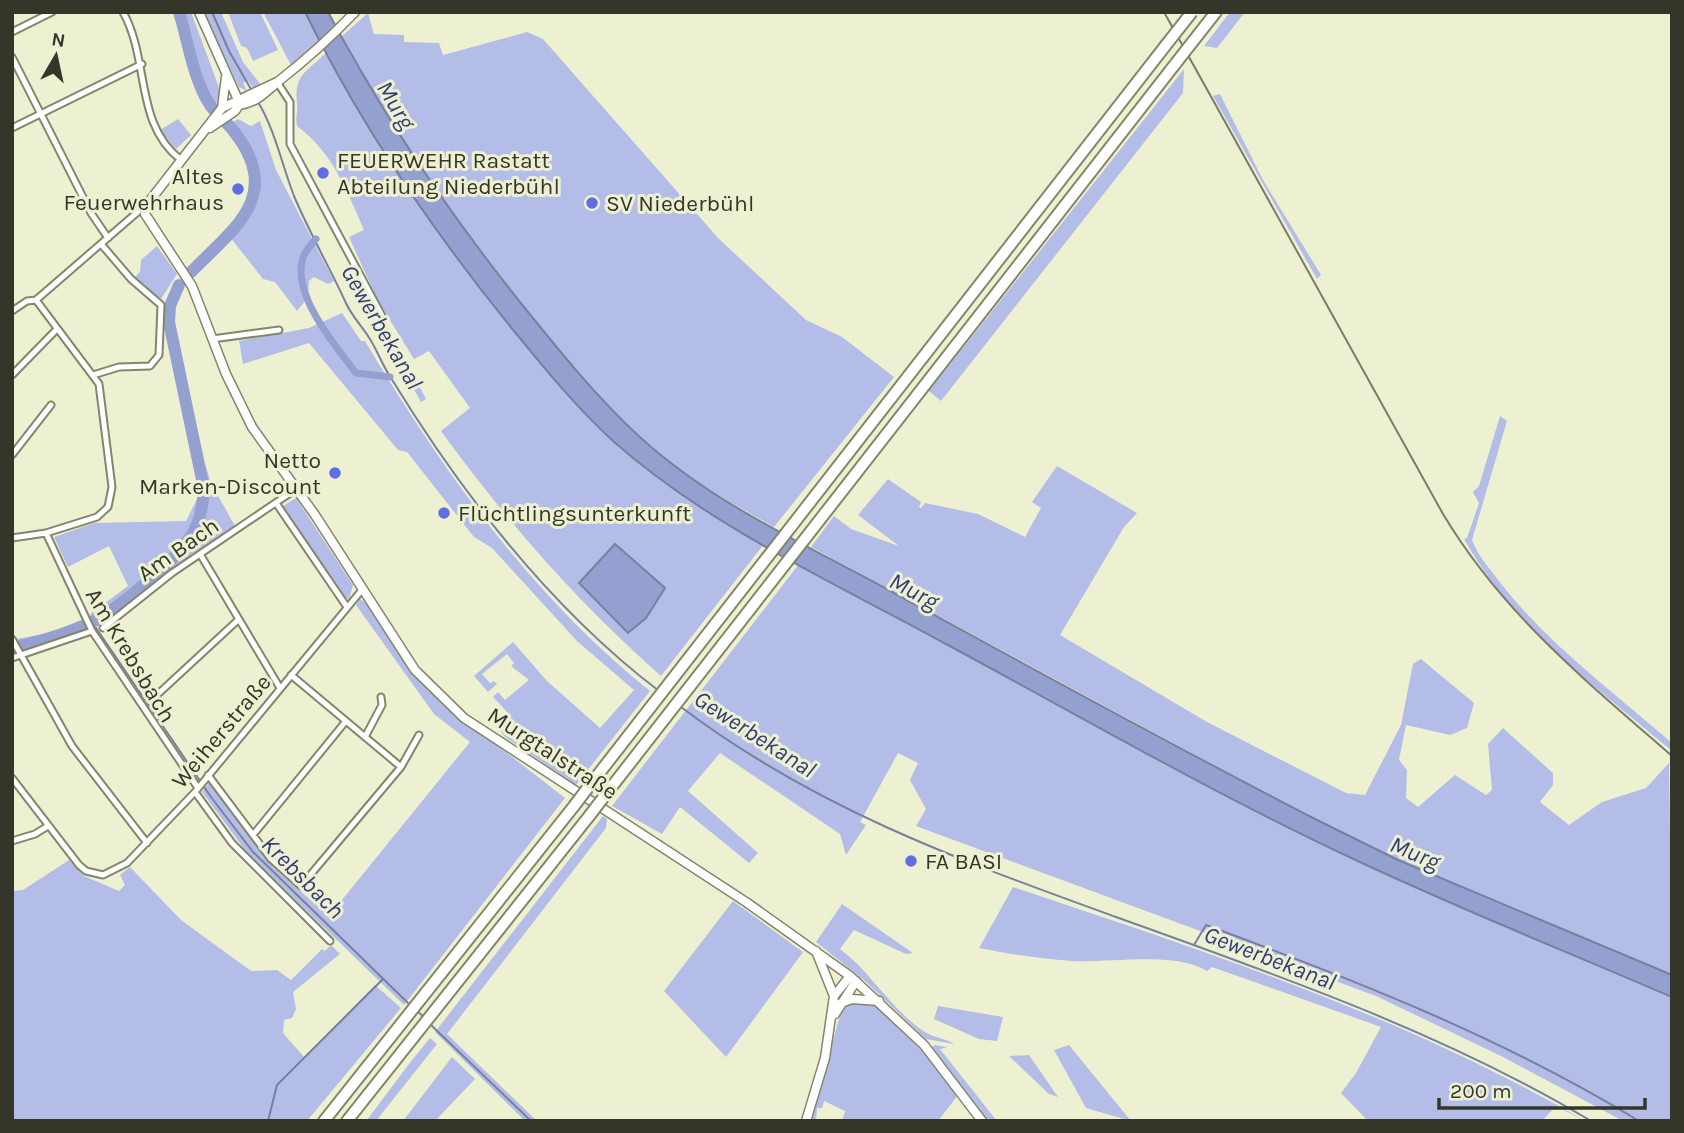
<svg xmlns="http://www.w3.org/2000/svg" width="1684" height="1133" font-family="Karla,sans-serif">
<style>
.green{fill:#b3bde7}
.water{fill:#94a0cf;stroke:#78809e;stroke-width:2}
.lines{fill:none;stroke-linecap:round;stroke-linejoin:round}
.stream{stroke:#78809e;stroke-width:2}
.canal{stroke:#94a0cf;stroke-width:7}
.river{stroke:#94a0cf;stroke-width:12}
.street-casing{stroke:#838669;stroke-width:9}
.secondary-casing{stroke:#838669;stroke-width:11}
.highway-casing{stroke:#838669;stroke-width:14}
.street{stroke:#fff;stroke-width:5}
.secondary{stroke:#fff;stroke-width:8}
.highway{stroke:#fff;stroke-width:10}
.rail{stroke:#7a7c69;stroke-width:2}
.highway-bridge-casing{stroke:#838669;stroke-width:14;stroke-linecap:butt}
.highway-bridge{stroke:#fff;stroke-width:10}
.poi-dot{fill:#5e6fe6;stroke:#eef1d1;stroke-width:2.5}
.labels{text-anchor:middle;stroke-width:6;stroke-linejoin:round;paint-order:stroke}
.poi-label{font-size:23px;fill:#35362a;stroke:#eef1d1;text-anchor:start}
.street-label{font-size:23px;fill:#35362a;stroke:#eef1d1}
.water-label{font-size:24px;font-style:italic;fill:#333d78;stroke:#eef1d1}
</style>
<rect width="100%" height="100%" fill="#eef1d1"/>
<!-- green -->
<path class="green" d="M174 12H191L221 93 212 113 198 88Z
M203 12H221L243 62 261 85 253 88 248 81 243 83 247 91 239 87Z
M228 12H260L278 50 253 61 247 48 241 46Z
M263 12H305L320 39 291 65Z
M1230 12H1245L1217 48 1204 46Z
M368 13 374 34 404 35V42L439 43 443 55 527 32 543 39 718 238 806 320 842 337 894 377 774 527C728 501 681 475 642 439 521 329 424 178 341 37Z
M327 52C382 151 444 246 516 333 546 370 576 407 612 439 658 481 711 513 764 544L661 676C576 601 508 523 441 431L470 408 429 351 414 359 378 301 349 237 364 230C346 189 333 153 297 126 295 118 298 112 297 104 294 75 305 73 327 52Z
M1184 69 1183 93 941 401 929 391Z
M1220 94 1263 180 1321 275 1317 279 1213 96Z
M178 119 191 135 176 149 160 130Z
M238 119 251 126 260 121 276 170 334 281 328 284 314 277 309 281 308 297 297 311 275 282 263 279 230 237C240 227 251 216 257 203 268 177 247 141 229 124Z
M157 246 177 274 161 299 148 293 134 278 140 272 141 260Z
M166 304C169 360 217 481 194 525 173 565 128 594 92 620L90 614 128 586 109 546 68 567 54 537 94 523 186 521 200 493 166 336Z
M342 313 361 341H365C442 470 531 596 650 691L576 785 505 737 496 725 508 713 493 697 498 692 505 700 529 680 511 666 514 663 507 654 482 674 490 683 494 681 497 684 488 692 474 676 513 642 547 681 600 728 634 690 577 641 492 548 474 537 407 452 398 450 309 343 243 364 239 341 309 328Z
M382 324 386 325 426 399 421 402 385 338Z
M1500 416 1507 421 1472 540C1477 554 1487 565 1495 576 1544 641 1611 690 1672 743V751C1598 689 1512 625 1464 539L1467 538 1479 503 1473 492 1479 486Z
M199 445 211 483 235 526 171 570 97 627V622C142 591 203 552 207 494 209 478 203 461 199 445Z
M1057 466 1137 513 1124 527 1060 635 1207 722 1346 793 1365 795 1401 725 1413 664 1421 659 1474 703 1467 728 1450 735 1406 725 1399 760 1407 770 1406 798 1418 807 1455 775 1486 795 1492 790 1488 744 1503 728 1553 773V785L1540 802 1569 825 1602 802 1646 788 1669 763 1672 975 1398 860 1317 821 811 547 834 516 851 529 899 546 858 515 888 479 921 502 919 507 921 508 925 503 978 514 1025 537 1041 508 1032 502Z
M296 498 353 585 349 599 343 597 283 506Z
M799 564 1220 792 1347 856 1672 997V1121H1623L1501 1056 1376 996 916 826 926 809 910 780 918 763 898 753 860 822 866 825 846 855 840 834 720 753 688 791 758 853 749 863 680 807 662 834 612 806Z
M360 599 366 603 407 663 440 701 565 798 404 1005 248 854 202 792 209 783 273 867 329 916 470 742 434 714 356 605Z
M81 620 86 629 24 652 17 639 49 633Z
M603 816 607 819 606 828 447 1034 537 1121H525L435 1032Z
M69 860 84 876 119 891 125 885 120 875 130 867 181 920 251 971 277 970 291 980 322 949 325 951 331 945 340 954 293 992 296 1009 292 1018 284 1020 283 1033 304 1057 375 985 401 1008 307 1121H12V891L23 890Z
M1013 887C1208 952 1407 1017 1585 1121L1556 1106 1542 1121H1368L1341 1093 1356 1073 1381 1027 1212 967 1207 971C1176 951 1109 963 1072 961 1040 959 1010 954 979 948Z
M733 901 803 952 726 1057 664 991Z
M842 904 913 953 906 954 854 930 840 949C871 972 892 1011 925 1032 934 1038 948 1039 954 1044L926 1039 865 981 816 942Z
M856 1002 873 1004 882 1012 938 1066 958 1095 938 1121H842L845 1111 824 1101 822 1108H817L816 1121H810L841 1012 846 1006Z
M938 1006 1003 1017 997 1041 979 1039 934 1019Z
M430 1038 437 1044 376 1121H366C388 1093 407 1065 430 1038Z
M935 1045 947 1047 940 1049 997 1121H988L932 1047Z
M1069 1045 1131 1121 1086 1108 1054 1050Z
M1029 1055 1058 1097 1049 1094 1009 1056Z
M452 1057 475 1079 435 1121H403Z"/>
<!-- water -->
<path class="water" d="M305 12H328C384 117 450 215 524 307 561 353 599 400 642 439 715 505 809 546 894 593 1035 670 1175 747 1317 820L1398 860 1672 975V997C1563 950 1452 906 1345 855 1209 791 1078 715 946 644 833 582 710 527 613 441 577 408 545 369 514 331 434 233 361 126 305 12Z
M615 544 665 588 646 618 628 633 579 583Z"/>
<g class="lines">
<!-- stream -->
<path class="stream" d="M212 12 229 51 252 91
M258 102C275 130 282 165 294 196 309 232 329 266 345 301 351 315 360 324 368 336 377 349 382 365 391 378 462 494 550 608 659 691
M92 622 211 797 253 852 409 1004
M681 707C816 809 959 860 1116 917 1277 975 1444 1033 1591 1121
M1194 945 1206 925C1355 980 1503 1038 1639 1121
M416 1010 425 1018
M431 1025 531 1121
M268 1121 277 1085 383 979"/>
<!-- canal -->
<path class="canal" d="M316 239C311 245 303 253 302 262 294 297 336 347 356 373L390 377"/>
<!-- river -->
<path class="river" d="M179 12C188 41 193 79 210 105 217 115 228 123 235 133 284 196 233 229 191 272
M12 648C38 642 65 635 90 623 117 610 181 557 194 531 201 518 203 503 204 489L169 322 170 306 179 285"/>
<!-- street casing -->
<g class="street-casing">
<path id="street" d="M123 12C150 60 134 124 181 160
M12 32 52 12
M12 57 91 213 108 238
M277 82 290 102V144L382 316
M12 128 142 64
M12 311 27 301 36 300 148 203
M212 339 279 330
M12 375 57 329
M93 375 119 367 150 366 159 355 161 305 131 279 101 244
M12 455 51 405
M276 503 347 607
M46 533 92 631 198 788
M12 538 46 533 97 517 108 507 112 487 99 384 36 300
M200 554 280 688
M103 628 172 573 296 489
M12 639 72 746 147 843
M12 658 92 631
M291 675 401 767
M158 694 238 620
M365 737 382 705 381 697
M208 775 271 859 301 886 401 767 419 735
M12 778 79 865 86 871 103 875 127 863 195 792 361 591
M195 792 232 843 330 941
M253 835 346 721
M12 841 35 834 48 826"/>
</g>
<!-- secondary casing -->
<g class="secondary-casing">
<path id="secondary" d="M199 12 239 102
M277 82 222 108 148 203 145 214 192 286 226 374 252 427 315 515 415 670 464 718 746 902 850 976 924 1045 982 1121
M222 108 226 77
M210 128 235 111 239 105C259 102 266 91 280 80 307 59 331 37 355 12
M816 951 834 996
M841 1003 852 999 879 1001
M835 1014 856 981
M806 1121 825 1058 834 996 850 976"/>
</g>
<!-- highway casing -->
<g class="highway-casing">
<path id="highway" d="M1205 26 1216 12
M590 785 1166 45
M606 794 1176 63
M324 1121 574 806
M347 1121 590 815"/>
</g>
<!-- street -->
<use href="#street" class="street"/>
<!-- secondary -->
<use href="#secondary" class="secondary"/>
<!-- highway -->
<use href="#highway" class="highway"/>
<!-- rail -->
<path class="rail" d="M1164 12 1443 514C1503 614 1585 680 1672 756"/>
<!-- highway-bridge casing -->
<g class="highway-bridge-casing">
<path id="highway-bridge" d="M1166 45 1192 12
M1176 63 1205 26
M574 806 590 785
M590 815 606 794"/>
</g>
<!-- highway-bridge -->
<use href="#highway-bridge" class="highway-bridge"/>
</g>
<!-- markers -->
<g class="poi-dot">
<circle cx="323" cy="173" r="7"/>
<circle cx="238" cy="189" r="7"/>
<circle cx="592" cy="203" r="7"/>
<circle cx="335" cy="473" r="7"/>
<circle cx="444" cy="513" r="7"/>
<circle cx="911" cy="861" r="7"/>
</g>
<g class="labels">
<!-- poi labels -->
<g class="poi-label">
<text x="337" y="168">FEUERWEHR Rastatt<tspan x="337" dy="26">Abteilung Niederbühl</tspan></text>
<text x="224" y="184" text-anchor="end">Altes<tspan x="224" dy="26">Feuerwehrhaus</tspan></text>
<text x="606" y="211">SV Niederbühl</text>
<text x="321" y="468" text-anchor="end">Netto<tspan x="321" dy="26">Marken-Discount</tspan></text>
<text x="458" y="521">Flüchtlingsunterkunft</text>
<text x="925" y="869">FA BASI</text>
</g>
<!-- street labels -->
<g class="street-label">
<text transform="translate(178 549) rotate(-35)" y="8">Am Bach</text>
<text transform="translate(131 655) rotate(59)" y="8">Am Krebsbach</text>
<text transform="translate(221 731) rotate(-50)" y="8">Weiherstraße</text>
<text transform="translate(553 753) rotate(33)" y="8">Murgtalstraße</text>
</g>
<!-- water labels -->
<g class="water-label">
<text transform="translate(396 105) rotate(59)" y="8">Murg</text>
<text transform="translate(382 327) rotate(60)" y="8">Gewerbekanal</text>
<text transform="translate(914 591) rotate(28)" y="8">Murg</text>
<text transform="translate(755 734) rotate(33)" y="8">Gewerbekanal</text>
<text transform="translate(1415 853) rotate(23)" y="8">Murg</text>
<text transform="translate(303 877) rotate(45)" y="8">Krebsbach</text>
<text transform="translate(1270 958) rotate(21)" y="8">Gewerbekanal</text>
</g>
</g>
<!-- border -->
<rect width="1684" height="1133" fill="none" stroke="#35362a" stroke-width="28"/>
<!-- north arrow -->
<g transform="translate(56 56) rotate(9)" stroke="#eef1d1" stroke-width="5" paint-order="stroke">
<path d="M0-5L12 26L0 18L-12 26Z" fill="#35362a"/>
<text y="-10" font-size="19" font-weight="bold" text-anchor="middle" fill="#35362a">N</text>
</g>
<!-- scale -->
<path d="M1439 1098v10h206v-10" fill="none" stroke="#35362a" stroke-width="3.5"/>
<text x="1450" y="1098" font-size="21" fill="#35362a" stroke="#eef1d1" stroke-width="5" paint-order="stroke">200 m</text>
</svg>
